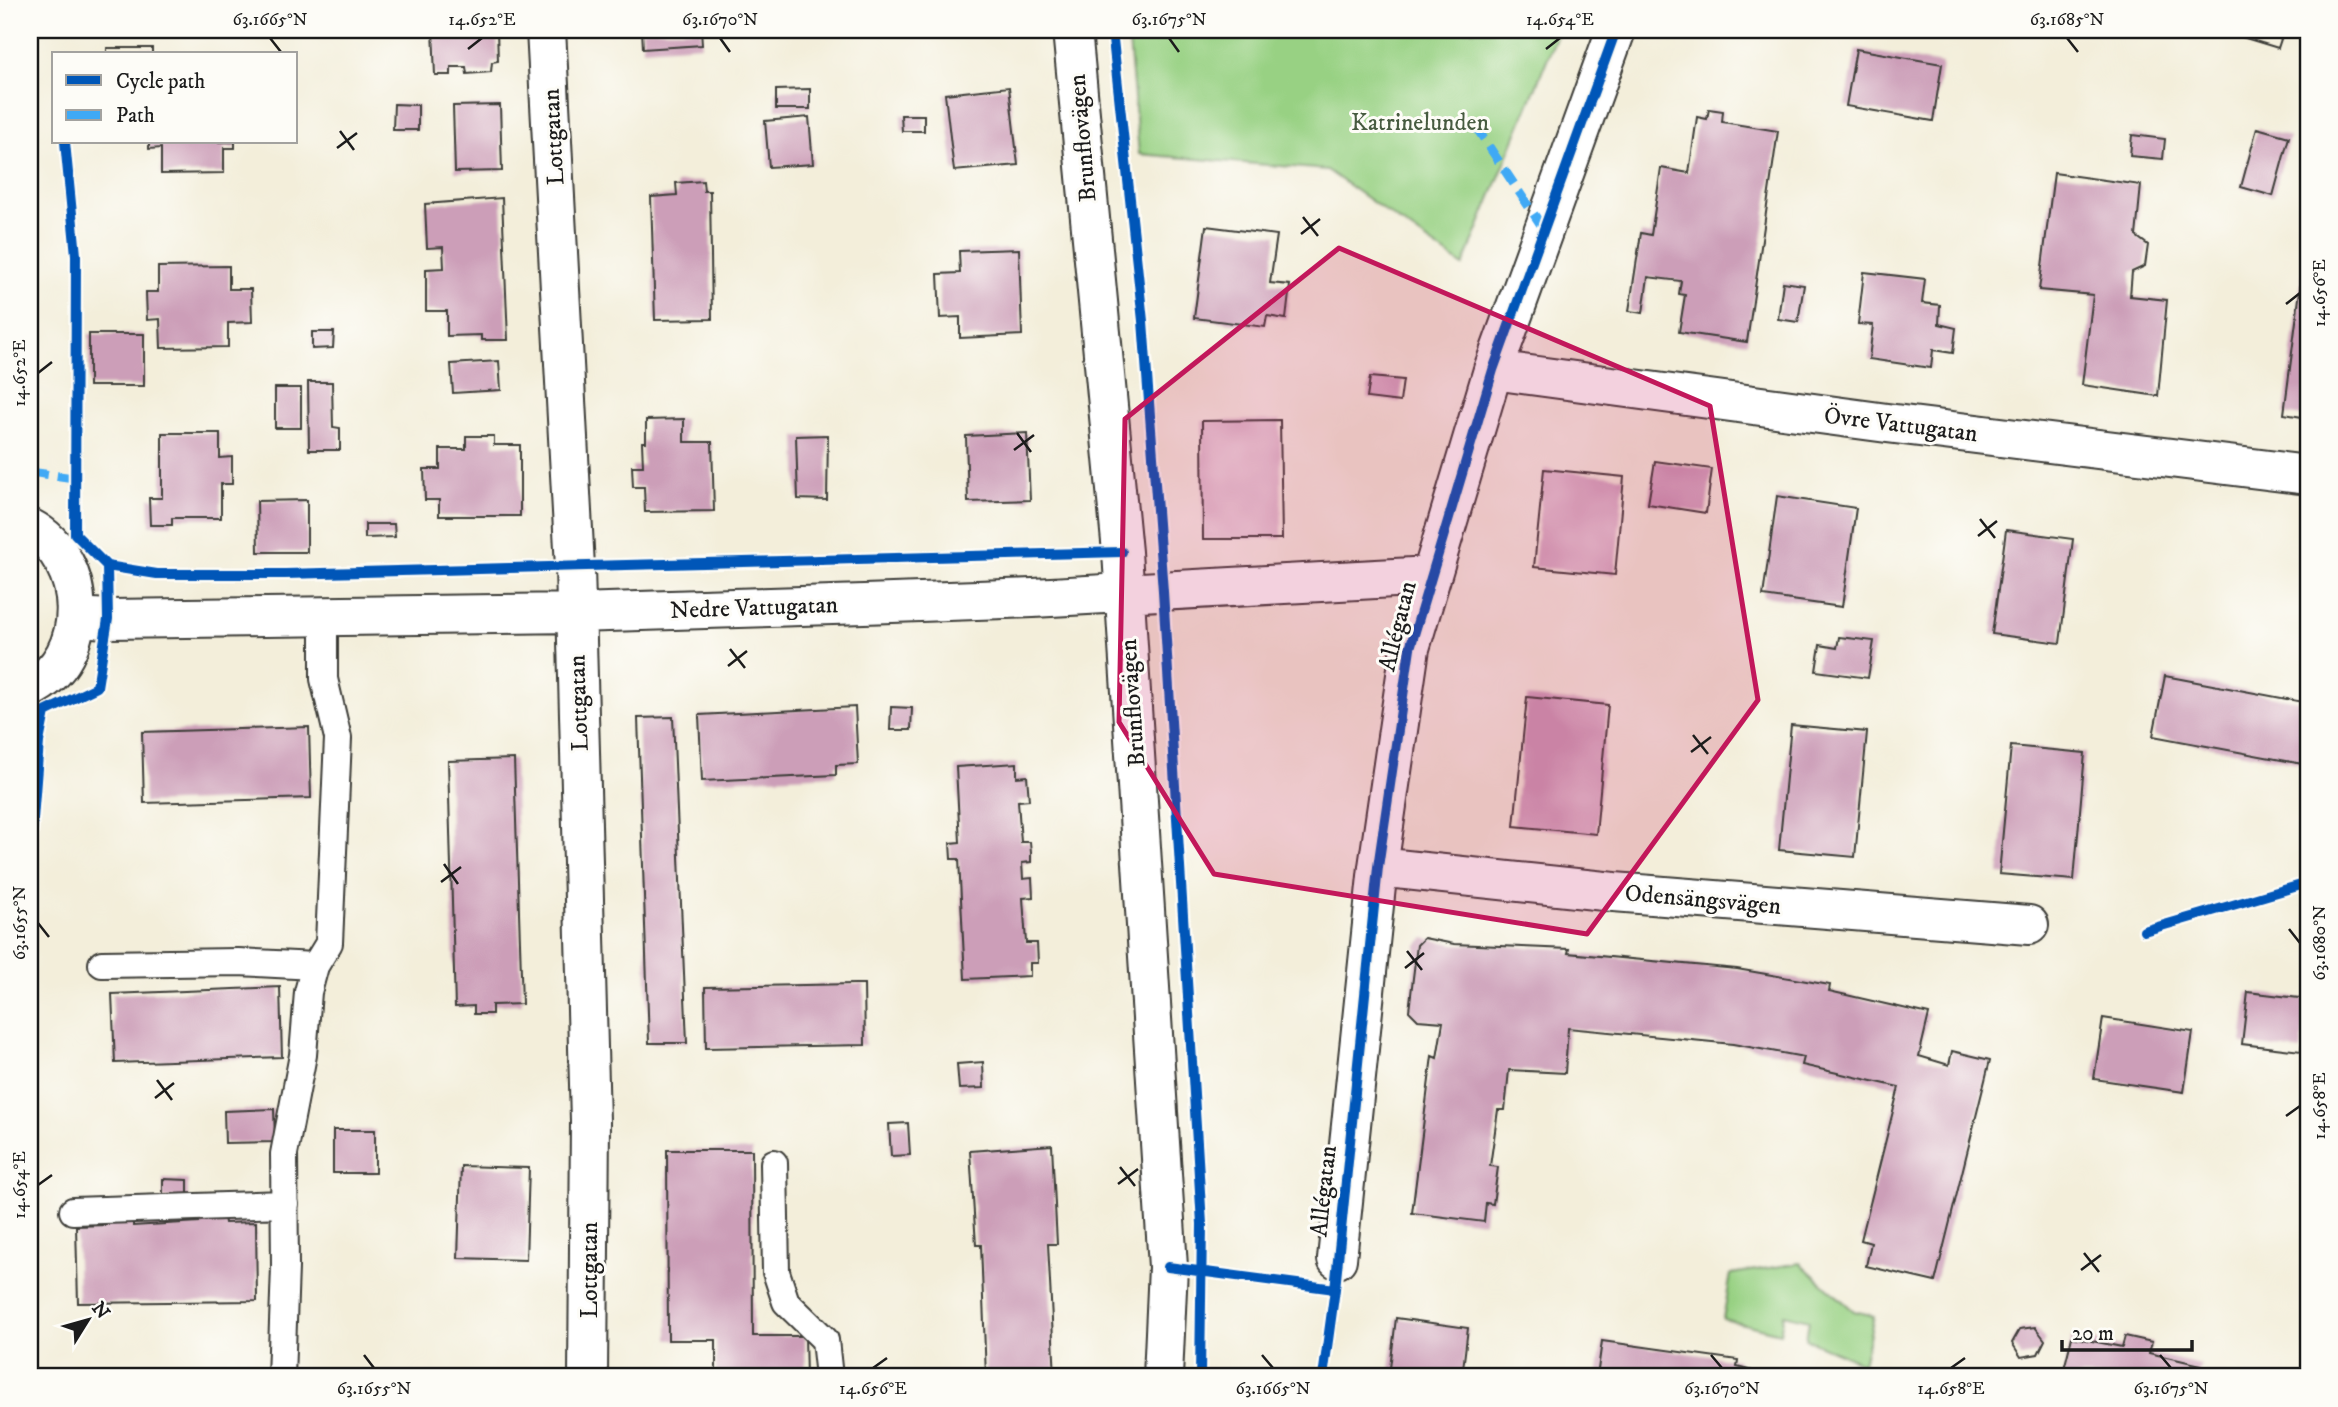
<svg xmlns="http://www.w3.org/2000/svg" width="2338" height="1407" font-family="'IM FELL DW Pica',serif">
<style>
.green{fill:#98d183;stroke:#5a7650;stroke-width:2}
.building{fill:#cc9eb8}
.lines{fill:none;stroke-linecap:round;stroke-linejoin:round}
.service-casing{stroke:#3c3c38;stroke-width:30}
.minor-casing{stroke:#3c3c38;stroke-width:42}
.secondary-casing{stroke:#3c3c38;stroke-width:42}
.service{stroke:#fff;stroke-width:26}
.minor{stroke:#fff;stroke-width:38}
.secondary{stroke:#fff;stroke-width:38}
.quiet{stroke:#3fa9f5;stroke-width:9;stroke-dasharray:18 9;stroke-linecap:butt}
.cycleway-casing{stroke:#fdfcf7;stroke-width:15}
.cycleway{stroke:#0057b8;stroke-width:10}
.marked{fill:#c2185b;fill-opacity:0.2;stroke:#c2185b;stroke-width:5;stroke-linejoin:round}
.ticks{fill:none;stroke:#1c1c1c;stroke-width:2.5}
.labels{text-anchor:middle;stroke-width:6;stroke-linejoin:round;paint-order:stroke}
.park-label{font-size:24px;fill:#475b40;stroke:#fdfcf7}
.street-label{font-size:24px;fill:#1c1c1c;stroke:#fdfcf7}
.neatline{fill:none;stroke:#1c1c1c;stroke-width:2.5}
.ticks-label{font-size:18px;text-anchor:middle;fill:#1c1c1c}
</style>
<rect width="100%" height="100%" fill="#fdfcf7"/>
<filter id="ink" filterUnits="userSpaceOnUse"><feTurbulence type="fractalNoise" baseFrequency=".0143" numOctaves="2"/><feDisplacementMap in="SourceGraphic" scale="14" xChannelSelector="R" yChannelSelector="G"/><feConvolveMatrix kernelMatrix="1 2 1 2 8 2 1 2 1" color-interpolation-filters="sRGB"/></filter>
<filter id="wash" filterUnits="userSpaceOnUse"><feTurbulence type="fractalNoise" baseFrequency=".00686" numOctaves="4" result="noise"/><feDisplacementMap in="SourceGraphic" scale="28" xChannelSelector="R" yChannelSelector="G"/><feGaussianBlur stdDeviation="1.57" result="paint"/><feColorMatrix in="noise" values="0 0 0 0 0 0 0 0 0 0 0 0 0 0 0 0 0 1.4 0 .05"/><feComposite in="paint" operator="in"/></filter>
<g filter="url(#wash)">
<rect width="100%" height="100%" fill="#f3eeda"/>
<!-- green -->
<path class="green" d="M1128 30H1559L1463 266 1327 170 1139 154Z
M1800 1263 1854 1311 1874 1316 1863 1363 1806 1339 1809 1320 1784 1314 1780 1333 1723 1319 1731 1274Z"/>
<g id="blocks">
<!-- building -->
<path class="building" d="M433 30H497L498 61 492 62 491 72 467 74 466 67H451V75H435Z
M642 30H701L702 45 643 49Z
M2219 30H2284L2278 48Z
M107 48H152V54H107Z
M1856 49 1942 64 1933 121 1846 106Z
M1009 87 1018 165 954 171 945 94Z
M810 89V109H776V90Z
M394 104 418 105V130H393Z
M500 105 502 171 455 172 453 106Z
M1709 109 1723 111 1722 122 1778 131 1747 342 1679 332 1685 295 1679 294 1681 281 1648 277 1643 313 1629 311 1641 233 1651 235 1661 168 1689 173 1697 117 1707 119Z
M901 115H924V131H902Z
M809 117 813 164 769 167 765 121Z
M2257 128 2289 137 2273 196 2241 187Z
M2132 135 2165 139 2163 159 2130 156Z
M149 142H235V148H224V173L161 174V148L149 149Z
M2054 173 2141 185 2136 236 2148 245 2145 266 2132 272 2130 296 2167 300 2158 396 2082 385 2093 295 2039 290Z
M703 181 704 191H710L712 319 655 320 651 197 677 195 676 183Z
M502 198 508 340H481V335L447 336V311H426V269L444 268 443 247 427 248 425 204Z
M1206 226 1277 235 1270 283 1290 285 1286 319 1267 316 1265 327 1194 318Z
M1019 249 1022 335 960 338V317L940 318 938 274 960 273 959 251Z
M229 266V289H251L252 322 228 323V347L161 348 160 319 147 320 146 292H158V267Z
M1864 272 1925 279 1922 303 1940 305 1939 324 1956 328 1953 353 1933 350 1931 368 1869 359 1873 325 1858 324Z
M2302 275 2308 276V418L2284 414Z
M1783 282 1804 285 1798 322 1778 319Z
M312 332H334L333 348 312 349Z
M89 334H144V386H89Z
M499 361 501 390 453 393 451 364Z
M1370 377 1403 380 1400 402 1367 398Z
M308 382H332L333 427 340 428V450H309Z
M275 388H301V428H275Z
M684 419V442H712L714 511 645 512 644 487H633L632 466H643L642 442H646V420Z
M1280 420 1282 539H1203L1202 421Z
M162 433H220V458L232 457V484H221V518H172V525H150L149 498H162Z
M1027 433 1030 500 968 502 966 436Z
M828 435 827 500 798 499 796 436Z
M466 436H494V445H520V516H439V500H425L424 469H440V449H466Z
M1655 461 1712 469 1706 513 1648 504Z
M1544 469 1624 477 1615 575 1534 567Z
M1777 496 1856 508 1842 607 1763 596Z
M307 500V552H258L257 501Z
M365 524H394L395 537 365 538Z
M2006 530 2073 539 2060 643 1992 634Z
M1839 637 1874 641 1868 678 1816 671 1820 645 1837 648Z
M2165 676 2308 703V765L2153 736Z
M1527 697 1608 705 1596 834 1514 826Z
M855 707 858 764 836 765V775L702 781 699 715Z
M891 707 912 708 911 730H890Z
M673 717 687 1043H649L638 718Z
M1791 725 1867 732 1855 857 1779 850Z
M309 727 311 798 144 803 142 732Z
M2011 746 2085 753 2074 880 1999 874Z
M514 759 522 1004 492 1005V1014H474V1006L455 1007 448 761Z
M1017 763V777L1027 776 1029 800 1018 801 1021 842H1030L1031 853V862L1022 863 1023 879 1032 878 1033 897 1023 898 1026 943H1037L1038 963H1030V976L965 979 959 859H951L950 843 960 842 956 767Z
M1424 938 1454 944 1569 949 1568 953 1737 969 1830 985 1829 991 1929 1014 1919 1056 1949 1065 1952 1051 1990 1060 1935 1282 1866 1266 1871 1243 1861 1240 1899 1087 1802 1065 1804 1057 1733 1044 1568 1028 1565 1073 1509 1070 1505 1110H1498L1490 1166 1498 1167 1493 1204 1486 1203 1484 1222 1412 1213 1432 1056 1437 1058 1443 1022 1418 1020 1409 1011 1417 945Z
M855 984H864L865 1045 706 1048 705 987Z
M280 987 282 1057 115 1063 112 994Z
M2248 992 2307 999 2301 1051 2242 1044Z
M2103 1018 2193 1032 2184 1092 2094 1079Z
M983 1062 984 1088 959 1089 957 1064Z
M274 1109 275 1142 225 1143 224 1111Z
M908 1123 910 1155 891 1156 889 1124Z
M333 1130H375V1173H333Z
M1052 1145 1057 1244H1048L1055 1377H986L981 1245H976L970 1151Z
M667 1150H752L753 1336H805L806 1377H716V1340H668Z
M461 1166 529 1168 526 1260 458 1258Z
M163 1179 188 1180V1199L163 1198Z
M198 1218H224L225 1223 256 1222 257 1301 78 1303 76 1226 106 1225V1220H133V1226L199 1222Z
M1396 1318 1468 1328 1462 1377H1389Z
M2035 1327 2045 1340 2038 1354 2021 1357 2012 1343 2020 1329Z
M2125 1336 2152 1342 2149 1353 2201 1365 2197 1377H2062L2072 1337 2122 1347Z
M1602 1341 1738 1360 1737 1367 1776 1377H1597Z"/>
</g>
</g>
<g filter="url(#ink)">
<use href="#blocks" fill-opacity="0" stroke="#3c3c38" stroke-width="2"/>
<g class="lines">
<!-- service casing -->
<g class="service-casing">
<path id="service" d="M102 964 238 962 315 966
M774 1163 776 1272 786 1302 825 1340 829 1377
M73 1211 285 1204
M281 1377 285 1267 284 1154 303 1055 308 992 315 966 329 943 338 738 324 679V616"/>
</g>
<!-- minor casing -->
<g class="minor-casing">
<path id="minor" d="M546 30 575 567 590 1121 588 1377
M1072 30 1122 552 1168 1267 1163 1377
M1493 370 1887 423 2308 475
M76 617 108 619 576 613 864 604 1033 598 1431 576
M1378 867 1614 892 2029 925
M1337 1259 1378 867 1410 648 1493 370 1616 30"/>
</g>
<!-- secondary casing -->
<g class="secondary-casing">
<path id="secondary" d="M30 528C89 559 93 658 30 688"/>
</g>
<!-- service -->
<use href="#service" class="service"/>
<!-- minor -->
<use href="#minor" class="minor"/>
<!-- secondary -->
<use href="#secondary" class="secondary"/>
<!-- quiet -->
<path class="quiet" d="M1474 124 1543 228
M30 472 74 478"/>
<!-- cycleway casing -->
<g class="cycleway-casing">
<path id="cycleway" d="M1112 30 1143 321 1163 591 1202 1224 1200 1377
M107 566 157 574H285L1122 552
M30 858 39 742 45 712 97 687 108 619 107 566 75 534 76 255 65 142
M2144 931 2308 883
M1168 1267 1335 1289
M1323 1377 1335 1289 1378 867 1410 648 1493 370 1616 30"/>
</g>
<!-- cycleway -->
<use href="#cycleway" class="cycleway"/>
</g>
</g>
<!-- marked area -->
<path class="marked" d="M1339 248 1710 406 1758 700 1587 934 1214 874 1119 722 1125 419Z"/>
<!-- ticks -->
<path class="ticks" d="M270 38 281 52M720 38 730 52M1169 38 1179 52M2067 38 2078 52M468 49 482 38M1546 49 1560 38M340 131 354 150M337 148 357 133M1303 217 1318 236M1301 234 1320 219M2286 304 2300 293M38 373 52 362M1017 433 1031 452M1014 450 1034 435M1980 519 1995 538M1978 536 1997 521M730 649 745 668M728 666 747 651M1693 735 1708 754M1691 752 1711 737M444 864 458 884M441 882 461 867M38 923 49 937M2289 929 2300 943M1407 951 1422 970M1405 968 1424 953M157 1080 172 1100M155 1098 174 1083M2286 1116 2300 1106M1120 1167 1135 1186M1118 1184 1138 1169M38 1185 52 1175M2084 1253 2099 1272M2081 1270 2101 1255M364 1355 374 1368M1262 1355 1273 1368M1711 1355 1722 1368M2160 1355 2171 1368M873 1368 887 1358M1951 1368 1965 1358"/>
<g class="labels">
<!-- park labels -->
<g class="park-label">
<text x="1420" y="130">Katrinelunden</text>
</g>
<!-- street labels -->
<g class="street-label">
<text transform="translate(553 137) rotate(-93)" y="8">Lottgatan</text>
<text transform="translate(1082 138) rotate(-95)" y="8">Brunflovägen</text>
<text transform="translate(1901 424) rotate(7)" y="8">Övre Vattugatan</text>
<text transform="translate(754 607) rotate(-2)" y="8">Nedre Vattugatan</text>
<text transform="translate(1397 626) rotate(-76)" y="8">Allégatan</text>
<text transform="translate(578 703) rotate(-92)" y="8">Lottgatan</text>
<text transform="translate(1132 703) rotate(-94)" y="8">Brunflovägen</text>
<text transform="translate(1703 899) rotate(5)" y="8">Odensängsvägen</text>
<text transform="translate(1323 1191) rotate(-84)" y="8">Allégatan</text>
<text transform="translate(589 1270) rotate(-90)" y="8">Lottgatan</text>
</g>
</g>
<!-- margin -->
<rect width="2338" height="1407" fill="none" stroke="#fdfcf7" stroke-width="77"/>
<!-- legend -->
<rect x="52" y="52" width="245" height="91" fill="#fdfcf7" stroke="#a3a29f" stroke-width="2"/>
<rect x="66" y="75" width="35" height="10" fill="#0057b8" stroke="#a3a29f" stroke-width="2"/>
<text x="116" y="88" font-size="21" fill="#1c1c1c">Cycle path</text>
<rect x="66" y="110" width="35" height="10" fill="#3fa9f5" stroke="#a3a29f" stroke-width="2"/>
<text x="116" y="122" font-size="21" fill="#1c1c1c">Path</text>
<!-- north arrow -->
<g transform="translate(88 1320) rotate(53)" stroke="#fdfcf7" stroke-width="5" paint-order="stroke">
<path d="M0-5L12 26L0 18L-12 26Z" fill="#1c1c1c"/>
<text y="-10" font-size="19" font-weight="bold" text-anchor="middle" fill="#1c1c1c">N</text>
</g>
<!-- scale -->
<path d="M2062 1340v10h130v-10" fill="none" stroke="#1c1c1c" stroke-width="3.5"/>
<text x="2072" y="1340" font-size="21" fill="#1c1c1c" stroke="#fdfcf7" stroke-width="5" paint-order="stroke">20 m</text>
<rect x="38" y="38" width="2262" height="1330" class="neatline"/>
<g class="ticks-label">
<text x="270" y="25">63.1665°N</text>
<text x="482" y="25">14.652°E</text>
<text x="720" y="25">63.1670°N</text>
<text x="1169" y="25">63.1675°N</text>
<text x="1560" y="25">14.654°E</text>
<text x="2067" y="25">63.1685°N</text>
<text transform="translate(2319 293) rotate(-90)" y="6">14.656°E</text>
<text transform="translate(19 373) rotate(-90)" y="6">14.652°E</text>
<text transform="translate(19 923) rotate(-90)" y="6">63.1655°N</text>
<text transform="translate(2319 943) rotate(-90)" y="6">63.1680°N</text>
<text transform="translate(2319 1106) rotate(-90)" y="6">14.658°E</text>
<text transform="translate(19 1185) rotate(-90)" y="6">14.654°E</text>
<text x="374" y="1394">63.1655°N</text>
<text x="873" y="1394">14.656°E</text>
<text x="1273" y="1394">63.1665°N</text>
<text x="1722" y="1394">63.1670°N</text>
<text x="1951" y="1394">14.658°E</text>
<text x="2171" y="1394">63.1675°N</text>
</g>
</svg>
